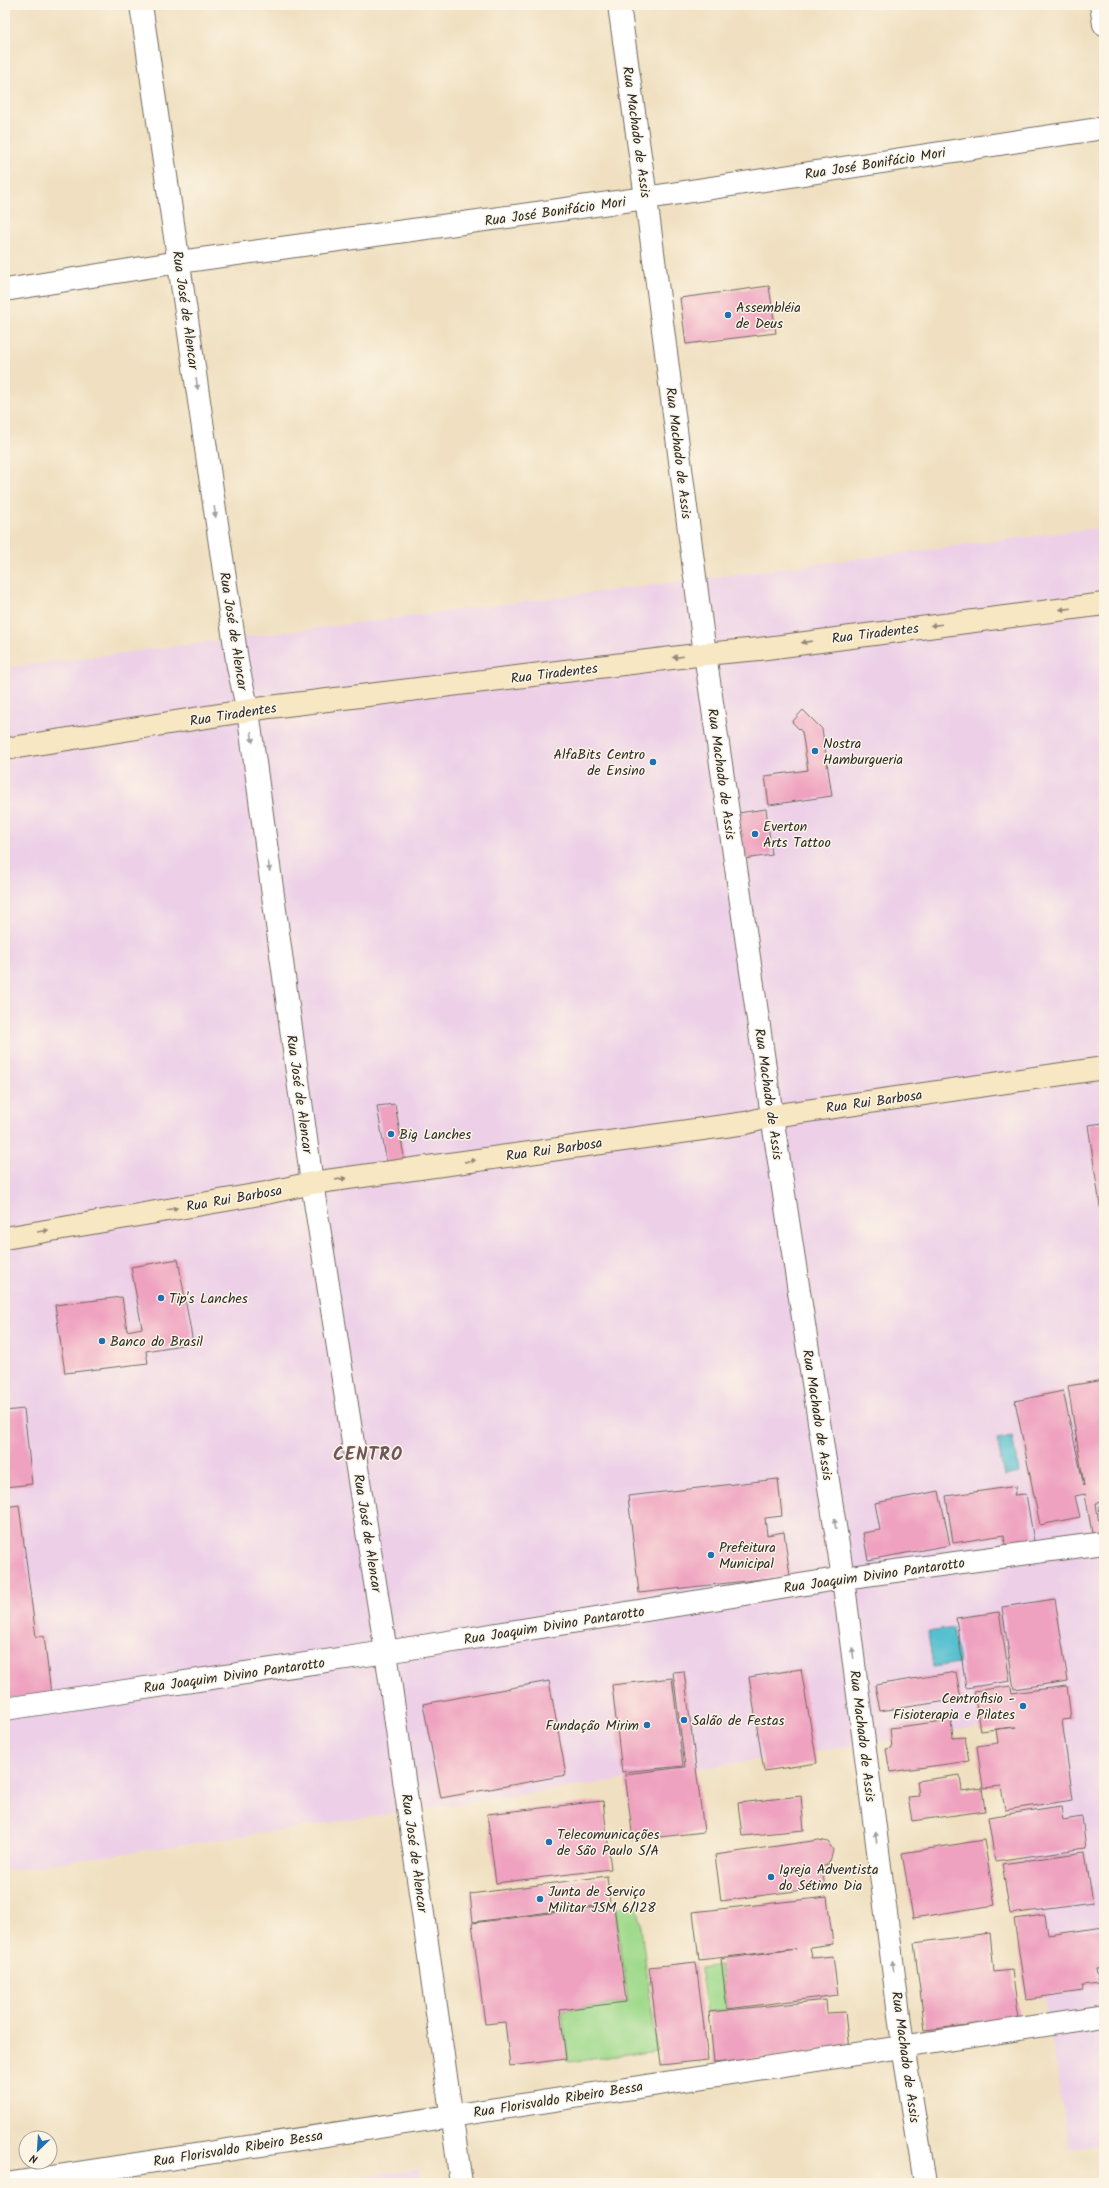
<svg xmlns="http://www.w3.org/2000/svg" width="1109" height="2188" font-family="Kalam,sans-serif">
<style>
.built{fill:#edd0e8}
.green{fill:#a0da8d;stroke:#66825c}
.water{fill:#55c0d0;stroke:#40767e}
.building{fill:#efa2c0}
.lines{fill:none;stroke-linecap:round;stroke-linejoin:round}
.street-casing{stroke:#706a60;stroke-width:24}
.secondary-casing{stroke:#706a60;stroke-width:24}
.street{stroke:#fff;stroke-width:22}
.secondary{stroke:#f8e7c3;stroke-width:22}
.oneway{fill:#a0a0a0}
.oneway2{fill:#928977}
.poi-dot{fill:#1f6fb2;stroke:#fcf5e5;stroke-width:1.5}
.labels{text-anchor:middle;stroke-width:3;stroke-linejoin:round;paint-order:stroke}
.street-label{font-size:14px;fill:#2b2b2b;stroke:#fcf5e5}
.poi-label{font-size:14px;fill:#2b2b2b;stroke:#fcf5e5;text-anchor:start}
.district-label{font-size:18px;font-weight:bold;letter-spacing:1px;fill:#70555f;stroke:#fcf5e5}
</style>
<rect width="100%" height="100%" fill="#fcf5e5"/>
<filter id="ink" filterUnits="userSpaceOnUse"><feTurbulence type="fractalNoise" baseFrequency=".025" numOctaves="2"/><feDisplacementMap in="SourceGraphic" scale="8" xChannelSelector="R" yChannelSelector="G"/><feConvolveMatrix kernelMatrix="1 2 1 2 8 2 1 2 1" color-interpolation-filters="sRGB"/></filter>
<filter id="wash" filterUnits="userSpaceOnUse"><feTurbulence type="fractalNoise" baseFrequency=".012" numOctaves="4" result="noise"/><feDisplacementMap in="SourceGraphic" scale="16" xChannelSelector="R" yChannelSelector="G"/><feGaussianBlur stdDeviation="0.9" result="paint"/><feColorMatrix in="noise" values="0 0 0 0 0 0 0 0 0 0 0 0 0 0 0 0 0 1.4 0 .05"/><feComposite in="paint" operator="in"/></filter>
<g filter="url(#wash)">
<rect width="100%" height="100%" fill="#f0e0c1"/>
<!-- built -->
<path class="built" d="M1104 527V2145L1069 2149 999 1724 5 1871V668Z
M418 2169 420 2183H315Z"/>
<!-- green -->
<path class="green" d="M638 1905 657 2051 568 2062 562 2010 628 2002 615 1908Z
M720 1965 727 2009 707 2012 700 1968Z"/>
<!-- water -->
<path class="water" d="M1012 1436 1019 1473 1004 1476 997 1439Z
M953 1628 959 1663 933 1667 928 1632Z"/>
<g id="blocks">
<!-- building -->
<path class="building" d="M769 286 776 333 686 344 680 298Z
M803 710 822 729 832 796 769 805 765 776 808 770 802 732 792 722Z
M766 809 772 855 744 859 738 813Z
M395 1104 405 1162 387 1164 377 1106Z
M1104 1123V1226H1103L1088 1125Z
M178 1259 193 1343 146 1351 148 1363 65 1373 55 1305 122 1297 127 1331 142 1328 131 1267Z
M1104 1380V1502L1096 1503 1100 1532 1092 1533 1085 1494 1075 1496 1080 1517 1040 1525 1015 1401 1063 1391 1084 1486 1068 1386Z
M24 1409 32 1484 5 1487V1411Z
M778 1479 782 1516 765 1518 767 1535 784 1532 790 1576 639 1593 628 1496Z
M1017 1486 1014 1495 1026 1494 1034 1541 1005 1545 1004 1535 953 1543 946 1496Z
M939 1491 950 1545 868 1560 863 1533 880 1530 875 1503Z
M19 1505 36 1637 44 1636 51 1694 5 1699V1507Z
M1099 1506H1104V1531H1102Z
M1055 1599 1068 1681 1014 1689 1002 1607Z
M999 1612 1010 1681 966 1688 956 1618Z
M801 1669 817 1763 764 1771 749 1677Z
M684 1671 704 1832 633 1840 625 1774 685 1767 673 1672Z
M956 1672 961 1699 880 1711 875 1685Z
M672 1678 683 1766 622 1772 612 1685Z
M549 1681 566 1775 441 1798 423 1704Z
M1011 1686 1012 1693 1067 1686 1071 1719 1062 1720 1073 1800 1005 1810 1001 1786 983 1788 977 1746 998 1743 996 1729 1016 1727 980 1731 974 1691Z
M951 1720 953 1738 965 1737 969 1761 890 1772 886 1749 892 1748 890 1728Z
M960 1775 962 1791 982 1788 985 1811 912 1821 908 1797 919 1796 917 1781Z
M801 1796 804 1830 742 1836 738 1803Z
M603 1801 611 1869 496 1883 487 1814Z
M1061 1806 1063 1820 1082 1817 1086 1848 995 1861 988 1817Z
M819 1840 828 1842 833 1850 831 1859 828 1864 822 1867 825 1887 721 1901 715 1855Z
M984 1840 995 1905 913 1918 902 1853Z
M1085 1852 1093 1903 1010 1914 1002 1864Z
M607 1876 610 1904 473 1922 470 1894Z
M827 1897 833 1944 810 1947 812 1958 833 1956 838 1995 727 2009 721 1959 796 1949 699 1960 693 1912Z
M614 1905 626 2002 560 2010 566 2059 510 2066 505 2022 485 2024 472 1923Z
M1045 1915 1048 1935 1104 1927V1967L1096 1968 1099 1984 1082 1986 1083 1991 1026 1999 1014 1919Z
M990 1933 994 1972 1012 1970 1019 2019 925 2030 914 1943Z
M696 1962 708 2060 661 2065 649 1967Z
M826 2000 827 2013 845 2012 849 2049 714 2063 709 2012Z"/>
</g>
</g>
<g filter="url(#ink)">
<use href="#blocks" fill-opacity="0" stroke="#706a60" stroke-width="1"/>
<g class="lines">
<!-- street casing -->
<g class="street-casing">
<path id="street" d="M141 5 238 667 248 711 312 1183 386 1652 461 2183
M619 5 646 198 705 654 772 1116 843 1578 903 2046 925 2183
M1101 5 1104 24
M5 290 179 262 646 198 1104 128
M5 1709 386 1652 843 1578 1104 1543
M12 2183 1104 2016"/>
</g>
<!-- secondary casing -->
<g class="secondary-casing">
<path id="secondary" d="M5 749 270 707 705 654 759 649 1104 604
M5 1238 266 1193 312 1183 746 1123 772 1116 1104 1068"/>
</g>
<!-- street -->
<use href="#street" class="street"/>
<!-- secondary -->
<use href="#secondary" class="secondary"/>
</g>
<!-- one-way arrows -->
<defs><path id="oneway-solid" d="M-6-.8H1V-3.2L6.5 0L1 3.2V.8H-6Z"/></defs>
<g class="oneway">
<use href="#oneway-solid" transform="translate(197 384) rotate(82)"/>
<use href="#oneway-solid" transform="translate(215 512) rotate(82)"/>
<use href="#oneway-solid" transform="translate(252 737) rotate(82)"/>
<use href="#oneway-solid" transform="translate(269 866) rotate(82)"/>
<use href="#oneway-solid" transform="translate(835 1524) rotate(-99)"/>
<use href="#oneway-solid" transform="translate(853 1653) rotate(-97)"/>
<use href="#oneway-solid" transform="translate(876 1837) rotate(-97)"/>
<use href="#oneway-solid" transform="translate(893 1966) rotate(-97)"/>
</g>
<g class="oneway2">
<use href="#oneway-solid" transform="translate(1065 609) rotate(173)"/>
<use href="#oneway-solid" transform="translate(936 625) rotate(173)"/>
<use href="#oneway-solid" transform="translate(807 642) rotate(171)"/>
<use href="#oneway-solid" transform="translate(678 657) rotate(173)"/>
<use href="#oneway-solid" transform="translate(470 1161) rotate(-8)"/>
<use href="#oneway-solid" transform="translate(341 1179) rotate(-8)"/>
<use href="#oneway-solid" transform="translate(172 1209) rotate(-10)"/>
<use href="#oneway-solid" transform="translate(43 1231) rotate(-10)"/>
</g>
</g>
<!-- markers -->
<g class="poi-dot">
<circle cx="728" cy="315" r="4"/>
<circle cx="815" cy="751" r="4"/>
<circle cx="653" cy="762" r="4"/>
<circle cx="755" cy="834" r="4"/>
<circle cx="391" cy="1134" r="4"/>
<circle cx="161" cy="1298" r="4"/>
<circle cx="102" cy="1341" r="4"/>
<circle cx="711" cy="1555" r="4"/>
<circle cx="1023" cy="1706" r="4"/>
<circle cx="684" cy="1720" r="4"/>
<circle cx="647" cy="1725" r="4"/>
<circle cx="549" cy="1842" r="4"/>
<circle cx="771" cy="1877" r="4"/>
<circle cx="540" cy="1899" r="4"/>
</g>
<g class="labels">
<!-- street labels -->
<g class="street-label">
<text transform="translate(637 132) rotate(82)" y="5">Rua Machado de Assis</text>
<text transform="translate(875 163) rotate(-9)" y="5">Rua José Bonifácio Mori</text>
<text transform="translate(555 211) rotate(-8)" y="5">Rua José Bonifácio Mori</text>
<text transform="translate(186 310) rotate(82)" y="5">Rua José de Alencar</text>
<text transform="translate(679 453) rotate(83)" y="5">Rua Machado de Assis</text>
<text transform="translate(234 631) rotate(81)" y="5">Rua José de Alencar</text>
<text transform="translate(875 633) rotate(-7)" y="5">Rua Tiradentes</text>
<text transform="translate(554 673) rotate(-7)" y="5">Rua Tiradentes</text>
<text transform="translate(233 714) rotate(-9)" y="5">Rua Tiradentes</text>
<text transform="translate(722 774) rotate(82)" y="5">Rua Machado de Assis</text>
<text transform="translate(300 1094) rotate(82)" y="5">Rua José de Alencar</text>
<text transform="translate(769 1094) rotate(82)" y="5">Rua Machado de Assis</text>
<text transform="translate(874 1101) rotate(-8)" y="5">Rua Rui Barbosa</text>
<text transform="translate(554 1149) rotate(-8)" y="5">Rua Rui Barbosa</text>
<text transform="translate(234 1198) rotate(-10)" y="5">Rua Rui Barbosa</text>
<text transform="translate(818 1415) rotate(81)" y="5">Rua Machado de Assis</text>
<text transform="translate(368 1533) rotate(81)" y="5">Rua José de Alencar</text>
<text transform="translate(874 1575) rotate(-8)" y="5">Rua Joaquim Divino Pantarotto</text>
<text transform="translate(554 1625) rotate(-9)" y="5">Rua Joaquim Divino Pantarotto</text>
<text transform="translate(234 1675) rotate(-8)" y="5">Rua Joaquim Divino Pantarotto</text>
<text transform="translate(863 1736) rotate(83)" y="5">Rua Machado de Assis</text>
<text transform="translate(415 1853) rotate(82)" y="5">Rua José de Alencar</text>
<text transform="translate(906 2057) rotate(82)" y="5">Rua Machado de Assis</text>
<text transform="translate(558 2099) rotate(-9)" y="5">Rua Florisvaldo Ribeiro Bessa</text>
<text transform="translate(238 2148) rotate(-9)" y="5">Rua Florisvaldo Ribeiro Bessa</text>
</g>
<!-- poi labels -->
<g class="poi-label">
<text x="736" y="312">Assembléia<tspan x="736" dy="16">de Deus</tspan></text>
<text x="823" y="748">Nostra<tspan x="823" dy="16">Hamburgueria</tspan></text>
<text x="645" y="759" text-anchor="end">AlfaBits Centro<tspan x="645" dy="16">de Ensino</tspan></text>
<text x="763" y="831">Everton<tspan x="763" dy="16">Arts Tattoo</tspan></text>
<text x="399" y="1139">Big Lanches</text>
<text x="169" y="1303">Tip's Lanches</text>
<text x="110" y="1346">Banco do Brasil</text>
<text x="719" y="1552">Prefeitura<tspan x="719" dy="16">Municipal</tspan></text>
<text x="1015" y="1703" text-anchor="end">Centrofisio -<tspan x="1015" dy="16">Fisioterapia e Pilates</tspan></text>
<text x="692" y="1725">Salão de Festas</text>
<text x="639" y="1730" text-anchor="end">Fundação Mirim</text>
<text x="557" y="1839">Telecomunicações<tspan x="557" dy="16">de São Paulo S/A</tspan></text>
<text x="779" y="1874">Igreja Adventista<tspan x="779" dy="16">do Sétimo Dia</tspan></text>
<text x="548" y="1896">Junta de Serviço<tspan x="548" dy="16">Militar JSM 6/128</tspan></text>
</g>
<!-- district labels -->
<g class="district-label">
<text x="368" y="1460">CENTRO</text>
</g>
</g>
<!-- margin -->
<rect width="1109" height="2188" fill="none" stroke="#fcf5e5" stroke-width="20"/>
<!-- north arrow -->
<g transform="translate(38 2150) rotate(205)"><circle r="19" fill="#fcf5e5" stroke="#a8a49b"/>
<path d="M0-3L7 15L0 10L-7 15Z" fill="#1f6fb2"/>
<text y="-6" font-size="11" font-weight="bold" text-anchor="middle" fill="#2b2b2b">N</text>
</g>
</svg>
